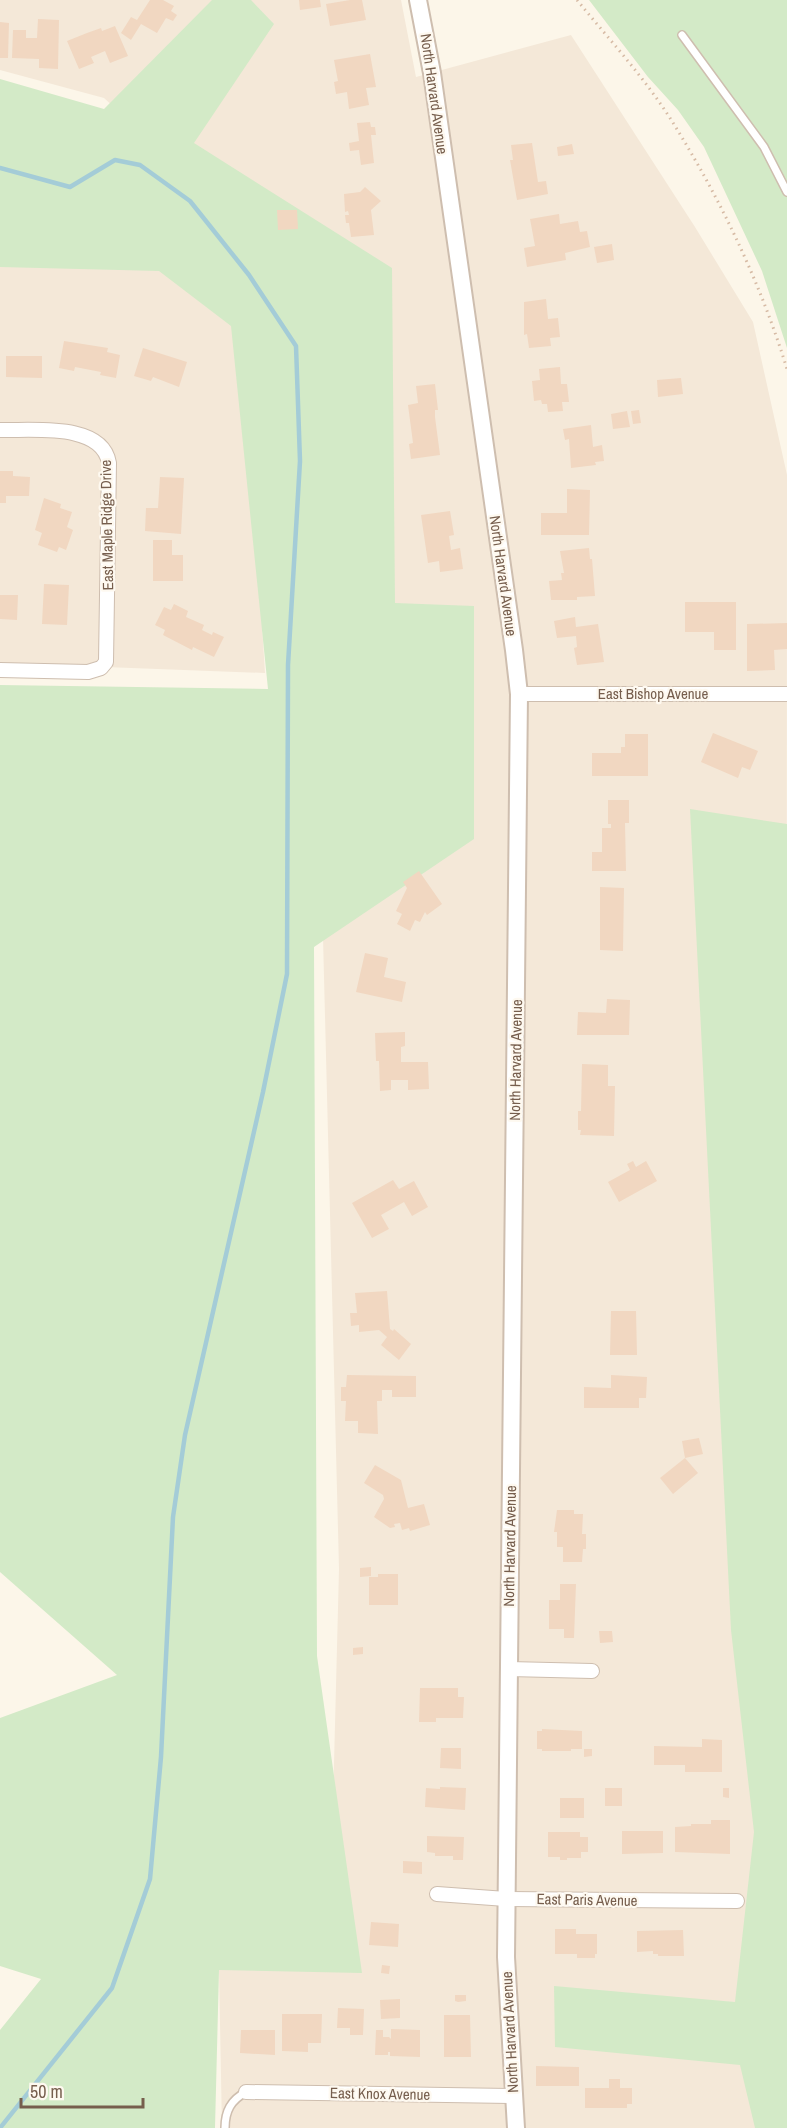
<svg xmlns="http://www.w3.org/2000/svg" width="787" height="2128" font-family="'Archivo Narrow',sans-serif">
<style>
.residential{fill:#f4e8d8}
.green{fill:#d3eac7}
.lines{fill:none;stroke-linecap:round;stroke-linejoin:round}
.stream{stroke:#a4ccd7;stroke-width:4.5}
.building{fill:#f1d7c1}
.service-casing{stroke:#cebeaf;stroke-width:10}
.minor-casing{stroke:#cebeaf;stroke-width:16}
.tertiary-casing{stroke:#cebeaf;stroke-width:20}
.path{stroke:#d6baa4;stroke-width:3;stroke-dasharray:1.5 4.5;stroke-linecap:butt}
.service{stroke:#fff;stroke-width:7}
.minor{stroke:#fff;stroke-width:14}
.tertiary{stroke:#fff;stroke-width:16}
.labels{text-anchor:middle;stroke-width:4.5;stroke-linejoin:round;paint-order:stroke}
.street-label{font-size:15px;fill:#765e4d;stroke:#fef9f0}
</style>
<rect width="100%" height="100%" fill="#fcf6e9"/>
<!-- residential -->
<path class="residential" d="M0 0H401L416 77 571 35 695 227 753 322 787 475 786 2128H222L219 1970 329 1959 339 1569 307 305 227 210 104 98 0 70Z
M0 239 155 255 242 307 265 673 0 663Z"/>
<!-- green -->
<path class="green" d="M212 0H251L274 24 194 143 392 268 395 603 474 606V839L314 947 317 1656 362 1973 219 1970 215 2128H0V2030L41 1979 0 1966V1718L117 1675 0 1572V685L268 689 231 326 159 271 0 267V79L104 109Z
M589 0H787V348L762 271 704 147 678 110 648 77Z
M690 809 787 824V2128H755L740 2065 555 2047 554 1986 735 2002 754 1832 731 1630Z"/>
<g class="lines">
<!-- stream -->
<path class="stream" d="M0 168 70 187 115 160 140 165 190 201 249 275 296 346 300 461 288 665 287 974 263 1092 185 1435 173 1517 161 1757 150 1879 112 1988 0 2128"/>
</g>
<!-- building -->
<path class="building" d="M150 0H163L174 6 171 11 177 15 173 21 166 18 157 33 141 24 131 40 121 33 131 17 137 20Z
M299 0H320L321 7 300 10Z
M350 0H362L366 20 330 26 326 4Z
M38 19 59 20 58 69 39 68V59L12 58 13 30H26V38H37Z
M0 22 9 23 8 58H0Z
M115 26 128 56 110 63 105 51 91 57 94 63 79 69 67 41 87 33 101 28 102 31Z
M370 54 376 87 366 88 369 105 349 109 347 92 336 94 334 82 338 81 334 60Z
M370 122 371 127H375L376 135H371L374 163 361 165 359 150 350 151 349 143 359 141 357 123Z
M532 143 538 182 546 181 548 194 517 200 510 160H513L511 145Z
M572 144 574 154 558 156 557 147Z
M365 187 381 201 371 210 374 235 351 237 349 223H346L345 215H349L348 211 345 212 344 194 360 192Z
M277 210H297L298 229 278 230Z
M559 214 560 224 578 221 580 232 587 231 590 247 565 253 566 260 527 267 524 248 535 246 530 219Z
M612 244 614 260 597 263 594 247Z
M546 299 548 319 558 318 560 337 550 338 551 346 529 348 527 334 524 335V302Z
M64 341 108 348 107 352 120 355 116 378 100 375 101 372 75 367 74 371 59 368Z
M143 348 187 362 179 387 153 377 151 381 134 376Z
M6 356H42V378L6 377Z
M560 367 561 384H567L569 402H562L563 411 548 412 547 404H542L541 400 534 401 532 381 540 380 539 369Z
M681 378 683 394 658 397 657 380Z
M435 384 438 410H435V417L440 455 411 459 409 444 413 443 408 405 418 403 416 386Z
M639 410 641 423 633 424 631 411Z
M627 411 630 427 613 429 611 414Z
M591 425 593 447 602 445 604 461 595 462 596 465 571 468 569 439 565 440 563 429Z
M0 471H13V476L30 477 29 496H6V503H0Z
M160 477 184 478 181 534 145 531 146 508H158Z
M567 489 590 490 589 535H541V513H567Z
M44 498 61 504 60 508 72 512 67 527 73 530 66 550 59 547 57 552 38 545 42 533 35 530Z
M450 511 454 535 449 536 451 550 460 548 463 569 440 572 439 561 428 563 421 515Z
M153 540H172V555H183V581H153Z
M589 548 590 559H592L595 596 577 597V600H551L549 581 562 580 561 573H564L560 551Z
M44 584 69 585 67 625 42 624Z
M0 595H18L17 620 0 619Z
M685 602H736V650H714V632H685Z
M174 604 188 611 186 617 204 625 202 630 212 635 213 632 224 637 214 657 193 647 192 650 163 635 165 630 155 625 164 607 171 610Z
M575 617 576 627 598 624 604 662 577 665 574 648 577 647 576 636 557 638 554 621Z
M787 623V649L774 650 775 670 747 671V624Z
M713 733 758 751 750 770 742 767 738 778 701 762Z
M625 734H648V776H592V753H621V747H625Z
M608 800H629V823H625L626 871H592V852H602V828H611V824H608Z
M419 871 442 904 427 915 425 912 420 922 415 920 410 931 397 924 402 914 396 911 407 888 403 882Z
M600 887 624 888 623 951 600 950Z
M365 953 388 958 384 977 406 982 402 1002 356 992Z
M607 999 630 1000 629 1035H577L578 1012 606 1013Z
M405 1032V1046L401 1047V1062H428L429 1089 408 1090V1080H391V1090L380 1091 379 1061H376L375 1033Z
M582 1064 608 1065V1086H615L614 1136 580 1135 581 1130H578V1111H581Z
M633 1161 636 1167 646 1161 657 1181 619 1202 608 1182 630 1170 627 1164Z
M393 1180 399 1189 414 1181 428 1207 412 1216 404 1202 381 1215 389 1229 372 1238 352 1203Z
M387 1291 390 1329 393 1331 394 1329 411 1344 399 1360 381 1345 387 1337 379 1330 359 1332V1325L351 1326 350 1313H357L355 1293Z
M611 1311H636L637 1355H610Z
M347 1375 416 1376V1397H392V1390H382V1401H377L378 1434 358 1433V1421H345L346 1401H341V1387H346Z
M611 1375 647 1377 646 1398H639V1408H584V1387L611 1388Z
M699 1438 703 1454 685 1458 682 1441Z
M685 1458 698 1473 673 1494 660 1478Z
M375 1465 401 1480 408 1508 424 1504 430 1525 410 1531 409 1528 402 1530 400 1523 394 1524 395 1527 390 1528 374 1517 384 1499 383 1495 364 1483Z
M557 1510H574V1514H583L582 1534H586V1549H583L582 1562H563V1547H557V1532H554Z
M371 1567V1576L360 1577V1568Z
M378 1574H398V1605H369V1577H378Z
M560 1584H576L574 1638H564V1629H549V1600H560Z
M599 1631H612L613 1642 600 1643Z
M363 1647V1654L353 1655V1648Z
M420 1688H458V1697H464L463 1718H436V1722H419Z
M542 1729 582 1731V1749H571V1751H542V1749H537V1731H542Z
M702 1739 722 1740V1772H685V1765H654V1746L702 1747Z
M441 1748H461V1769L440 1768Z
M584 1749H592V1756L584 1757Z
M440 1787 466 1788 465 1810 425 1807 426 1788 440 1789Z
M605 1788H622V1806H605Z
M723 1788H729V1798L723 1797Z
M560 1798H584V1818H560Z
M711 1820H730V1854L675 1852V1827L691 1826V1824H711Z
M622 1831H663V1853L622 1854Z
M548 1832H580V1837H588V1852H581V1858H567V1860H560V1857H548Z
M427 1836 464 1837 463 1860H453V1856H435V1853L427 1852Z
M403 1861 422 1862V1874L403 1873Z
M371 1922 399 1924 398 1947 369 1945Z
M555 1929H576V1934H597V1954H595V1958H577V1954H555Z
M683 1930 684 1956H658V1954H653V1951L637 1952V1931Z
M382 1965 390 1966 389 1974 381 1973Z
M455 1995H466V2001L458 2002 455 2001Z
M400 1999V2018L381 2019 380 2000Z
M338 2008 364 2009 363 2035H350V2028H337Z
M282 2014H322L321 2043H308V2052L282 2051Z
M444 2015H470L471 2057H444Z
M391 2029 420 2030V2057L390 2056V2052H388V2055H375L376 2030H383V2037H389L391 2039Z
M241 2030H275V2055L240 2053Z
M536 2066 579 2067V2086H536Z
M609 2079H620V2088H632V2104H627V2108H585V2088H609Z"/>
<g class="lines">
<!-- service casing -->
<g class="service-casing">
<path id="service" d="M682 35 764 147 787 192
M225 2128C225 2111 231 2100 246 2092"/>
</g>
<!-- minor casing -->
<g class="minor-casing">
<path id="minor" d="M0 430C32 431 102 422 109 463L106 662 101 668 88 672 0 670
M519 694H787
M509 1669 592 1671
M437 1894 506 1899 737 1901
M246 2092 514 2096"/>
</g>
<!-- tertiary casing -->
<g class="tertiary-casing">
<path id="tertiary" d="M418 0 432 73 514 650 519 694 506 1957 516 2128"/>
</g>
<!-- path -->
<path class="path" d="M577 0C608 38 643 76 670 118 719 196 760 281 787 369"/>
<!-- service -->
<use href="#service" class="service"/>
<!-- minor -->
<use href="#minor" class="minor"/>
<!-- tertiary -->
<use href="#tertiary" class="tertiary"/>
</g>
<g class="labels">
<!-- street labels -->
<g class="street-label">
<text transform="translate(434 94) rotate(82)" y="5">North Harvard Avenue</text>
<text transform="translate(107 525) rotate(-91)" y="5">East Maple Ridge Drive</text>
<text transform="translate(503 576) rotate(82)" y="5">North Harvard Avenue</text>
<text x="653" y="699">East Bishop Avenue</text>
<text transform="translate(516 1060) rotate(-89)" y="5">North Harvard Avenue</text>
<text transform="translate(510 1546) rotate(-89)" y="5">North Harvard Avenue</text>
<text transform="translate(587 1900) rotate(1)" y="5">East Paris Avenue</text>
<text transform="translate(510 2032) rotate(-93)" y="5">North Harvard Avenue</text>
<text transform="translate(380 2094) rotate(1)" y="5">East Knox Avenue</text>
</g>
</g>
<!-- scale -->
<path d="M21 2098v9h122v-9" fill="none" stroke="#765e4d" stroke-width="3"/>
<text x="30" y="2098" font-size="18" fill="#765e4d" stroke="#fef9f0" stroke-width="4.5" paint-order="stroke">50 m</text>
</svg>
